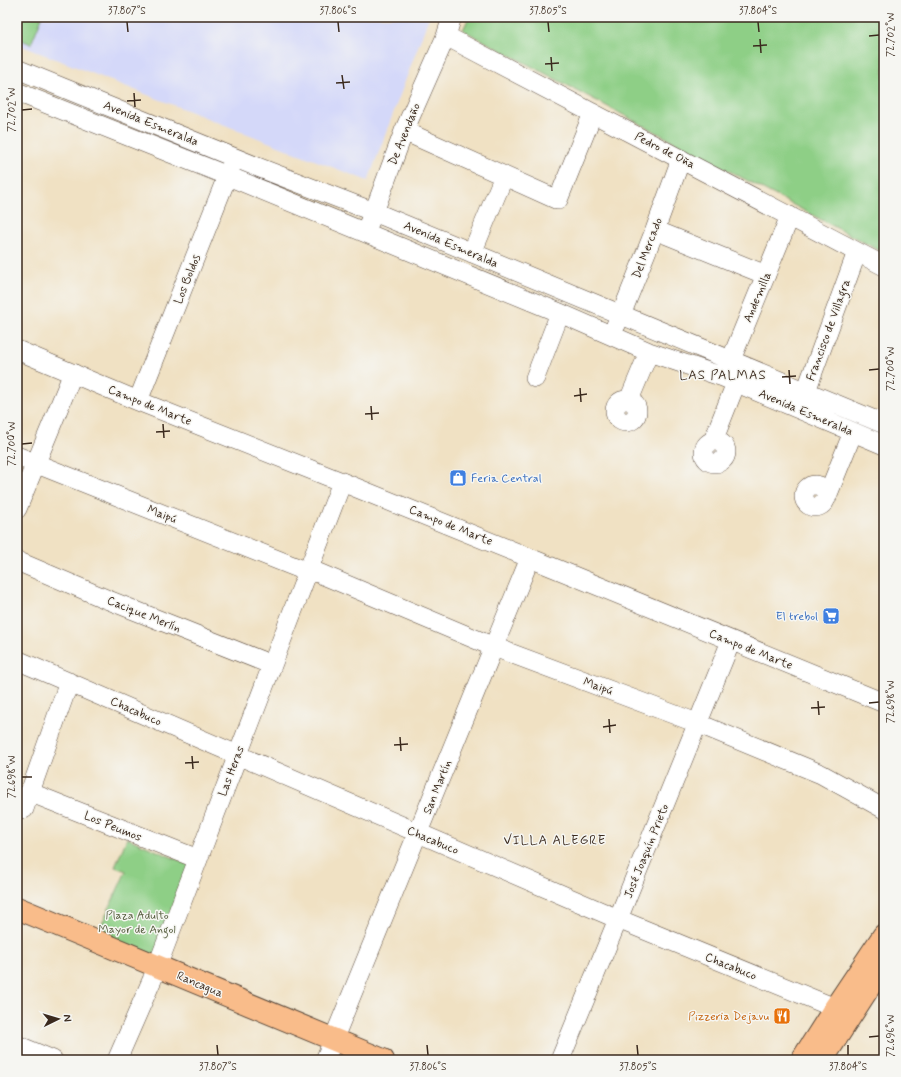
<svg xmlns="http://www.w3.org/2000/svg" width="901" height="1077" font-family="Mynerve,sans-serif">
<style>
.built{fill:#d4d8f9}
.green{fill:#8ecf86;stroke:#647c52}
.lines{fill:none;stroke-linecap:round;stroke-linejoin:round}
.minor-casing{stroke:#564537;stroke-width:20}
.major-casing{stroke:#564537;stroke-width:24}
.minor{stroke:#fff;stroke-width:19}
.major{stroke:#f9bc8a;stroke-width:22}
.ticks{fill:none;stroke:#3b2a1e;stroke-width:1.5}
.labels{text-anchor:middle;stroke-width:3;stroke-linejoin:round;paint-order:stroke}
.street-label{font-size:12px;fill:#3b2a1e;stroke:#f6f6f2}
.shop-label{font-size:12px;fill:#366cbe;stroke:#f6f6f2;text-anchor:start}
.park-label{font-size:12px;fill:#545c3d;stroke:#f6f6f2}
.food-label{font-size:12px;fill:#c56008;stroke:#f6f6f2;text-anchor:end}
.neighbourhood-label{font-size:13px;letter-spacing:1px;fill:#3b2a1e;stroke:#f6f6f2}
.neatline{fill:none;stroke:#3b2a1e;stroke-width:1.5}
.ticks-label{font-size:10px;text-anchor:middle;fill:#3b2a1e}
</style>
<rect width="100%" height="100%" fill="#f6f6f2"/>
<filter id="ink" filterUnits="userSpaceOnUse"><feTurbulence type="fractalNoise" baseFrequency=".025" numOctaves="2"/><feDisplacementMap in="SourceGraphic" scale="8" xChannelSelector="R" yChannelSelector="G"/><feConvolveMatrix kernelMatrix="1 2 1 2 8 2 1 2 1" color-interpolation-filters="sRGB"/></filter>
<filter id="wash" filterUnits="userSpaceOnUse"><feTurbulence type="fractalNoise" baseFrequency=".012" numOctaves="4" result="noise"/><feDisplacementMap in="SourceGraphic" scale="16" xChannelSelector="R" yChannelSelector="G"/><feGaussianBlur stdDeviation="0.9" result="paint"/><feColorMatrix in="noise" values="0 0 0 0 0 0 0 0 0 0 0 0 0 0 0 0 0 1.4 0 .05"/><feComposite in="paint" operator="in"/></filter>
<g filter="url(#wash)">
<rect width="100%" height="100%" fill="#f0e1c3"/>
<!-- built -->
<path class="built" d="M17 17H429L368 181 17 44Z"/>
<!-- green -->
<path class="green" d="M17 17H42L31 44 17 38Z
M469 17H884V253L463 30Z
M127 838 192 866 155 964 95 939 126 871 115 867Z"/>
</g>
<g filter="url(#ink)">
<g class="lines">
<!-- minor casing -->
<g class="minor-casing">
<path id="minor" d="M446 36 884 266
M17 69 260 168 374 212 884 424
M17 92 228 176 560 313 649 352 723 377 884 445
M404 131 558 200 593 113
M369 223 374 212 404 131 446 36 452 17
M655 230 766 275
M472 253 504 176
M616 325 621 315 655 230 681 159
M17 350 138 401 342 482 530 558 884 703
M726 372 790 216
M535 378 560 313
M615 411a11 11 0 1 1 22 0a11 11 0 1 1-22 0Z
M629 400 649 352
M138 401 232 164
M802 402 857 252
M713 441 736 383
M704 452a11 11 0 1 1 22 0a11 11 0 1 1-22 0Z
M17 456 308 572
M804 496a11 11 0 1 1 22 0a11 11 0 1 1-22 0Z
M826 499 853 432
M17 509 73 373
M17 561 106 599 272 665
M309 569 494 647 697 723 821 774 884 809
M17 660 618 919 835 1008 846 1017
M29 792 198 859
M17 806 24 809 69 682
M17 1045 53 1060
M117 1060 152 980 342 482
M325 1060 530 558
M560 1060 618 919 731 641"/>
</g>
<!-- major casing -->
<g class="major-casing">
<path id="major" d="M17 908 383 1060
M802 1060 835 1008 884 935
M822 1060 884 964"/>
</g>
<!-- minor -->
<use href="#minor" class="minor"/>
<!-- major -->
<use href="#major" class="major"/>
</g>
</g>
<!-- ticks -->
<path class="ticks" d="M127 22 128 32M338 22 339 32M548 22 549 32M758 22 759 32M869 36 879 35M760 39 761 53M753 46 767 45M551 57 552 71M545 64 559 63M342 75 344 89M336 83 350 82M134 93 135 107M127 101 141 100M22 110 32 109M789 370 790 384M869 370 879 369M782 377 796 376M580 388 581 402M574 396 587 394M371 406 372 420M365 414 379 413M163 424 164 438M156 432 170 431M22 444 32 443M818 701 819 715M869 703 879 702M811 708 825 707M609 719 610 733M603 727 616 725M400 737 401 751M394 745 408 744M192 756 193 769M185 763 199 762M22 777H32M869 1037 879 1036M217 1045 218 1055M427 1045 428 1055M637 1045 638 1055M848 1045V1055"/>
<!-- icons -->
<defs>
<g id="shop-square" transform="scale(0.9)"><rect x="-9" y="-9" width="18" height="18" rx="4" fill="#3f7fe0" stroke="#f6f6f2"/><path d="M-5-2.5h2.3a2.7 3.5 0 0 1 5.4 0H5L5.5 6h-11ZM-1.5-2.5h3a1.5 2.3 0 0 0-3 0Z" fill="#fff"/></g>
<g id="supermarket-square" transform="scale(0.9)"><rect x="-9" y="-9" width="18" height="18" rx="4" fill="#3f7fe0" stroke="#f6f6f2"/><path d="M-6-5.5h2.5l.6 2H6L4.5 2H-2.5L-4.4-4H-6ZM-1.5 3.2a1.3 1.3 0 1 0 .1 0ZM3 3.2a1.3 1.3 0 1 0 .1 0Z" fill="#fff"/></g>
<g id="restaurant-square" transform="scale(0.9)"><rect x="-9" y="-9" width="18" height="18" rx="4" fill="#e8710a" stroke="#f6f6f2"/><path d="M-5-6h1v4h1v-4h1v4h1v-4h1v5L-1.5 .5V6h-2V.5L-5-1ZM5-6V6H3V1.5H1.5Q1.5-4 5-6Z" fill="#fff"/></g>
</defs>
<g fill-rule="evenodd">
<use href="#shop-square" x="458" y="478"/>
<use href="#supermarket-square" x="831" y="616"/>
<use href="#restaurant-square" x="782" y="1016"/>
</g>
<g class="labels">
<!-- street labels -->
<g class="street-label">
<text transform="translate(151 123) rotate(22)" y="4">Avenida Esmeralda</text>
<text transform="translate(404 134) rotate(-68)" y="4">De Avendaño</text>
<text transform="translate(665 150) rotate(27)" y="4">Pedro de Oña</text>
<text transform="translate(451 244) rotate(23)" y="4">Avenida Esmeralda</text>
<text transform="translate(647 248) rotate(-69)" y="4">Del Mercado</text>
<text transform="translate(187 279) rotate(-68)" y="4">Los Boldos</text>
<text transform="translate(757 297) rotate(-67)" y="4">Andemilla</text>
<text transform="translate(828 330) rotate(-70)" y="4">Francisco de Villagra</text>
<text transform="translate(150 405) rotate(22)" y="4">Campo de Marte</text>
<text transform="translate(806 412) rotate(23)" y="4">Avenida Esmeralda</text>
<text transform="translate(162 514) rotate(22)" y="4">Maipú</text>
<text transform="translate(451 525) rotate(22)" y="4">Campo de Marte</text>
<text transform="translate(144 614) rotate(22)" y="4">Cacique Merlín</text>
<text transform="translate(751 649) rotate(22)" y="4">Campo de Marte</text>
<text transform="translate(598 686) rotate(20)" y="4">Maipú</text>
<text transform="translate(136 711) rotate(24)" y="4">Chacabuco</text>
<text transform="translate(231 771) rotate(-69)" y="4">Las Heras</text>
<text transform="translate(437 787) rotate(-68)" y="4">San Martín</text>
<text transform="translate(113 826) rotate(22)" y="4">Los Peumos</text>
<text transform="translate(433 840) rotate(23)" y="4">Chacabuco</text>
<text transform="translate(646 851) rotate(-68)" y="4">José Joaquín Prieto</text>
<text transform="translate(731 966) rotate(22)" y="4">Chacabuco</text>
<text transform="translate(200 984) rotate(23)" y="4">Rancagua</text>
</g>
<!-- shop labels -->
<g class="shop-label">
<text x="471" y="482">Feria Central</text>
<text x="818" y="620" text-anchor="end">El trebol</text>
</g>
<!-- park labels -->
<g class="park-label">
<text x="137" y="919">Plaza Adulto<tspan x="137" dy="14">Mayor de Angol</tspan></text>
</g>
<!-- food labels -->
<g class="food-label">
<text x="769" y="1020">Pizzeria Dejavu</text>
</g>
<!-- neighbourhood labels -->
<g class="neighbourhood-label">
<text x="723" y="379">LAS PALMAS</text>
<text x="555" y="844">VILLA ALEGRE</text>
</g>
</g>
<!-- margin -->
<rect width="901" height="1077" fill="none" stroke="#f6f6f2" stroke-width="44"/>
<!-- north arrow -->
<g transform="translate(58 1019) rotate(85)" stroke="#f6f6f2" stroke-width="3" paint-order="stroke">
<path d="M0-3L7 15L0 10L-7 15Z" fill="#3b2a1e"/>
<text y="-6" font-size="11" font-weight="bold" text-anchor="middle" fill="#3b2a1e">N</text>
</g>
<rect x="22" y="22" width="857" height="1033" class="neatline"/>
<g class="ticks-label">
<text x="127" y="14">37.807°S</text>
<text x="338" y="14">37.806°S</text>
<text x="548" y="14">37.805°S</text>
<text x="758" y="14">37.804°S</text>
<text transform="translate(890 35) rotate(-90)" y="4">72.702°W</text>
<text transform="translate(11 110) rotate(-90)" y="4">72.702°W</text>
<text transform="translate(890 369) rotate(-90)" y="4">72.700°W</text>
<text transform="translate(11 444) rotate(-90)" y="4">72.700°W</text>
<text transform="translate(890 702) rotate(-90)" y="4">72.698°W</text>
<text transform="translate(11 777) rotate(-90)" y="4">72.698°W</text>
<text transform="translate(890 1036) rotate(-90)" y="4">72.696°W</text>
<text x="218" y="1070">37.807°S</text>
<text x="428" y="1070">37.806°S</text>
<text x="638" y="1070">37.805°S</text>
<text x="848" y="1070">37.804°S</text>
</g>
</svg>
